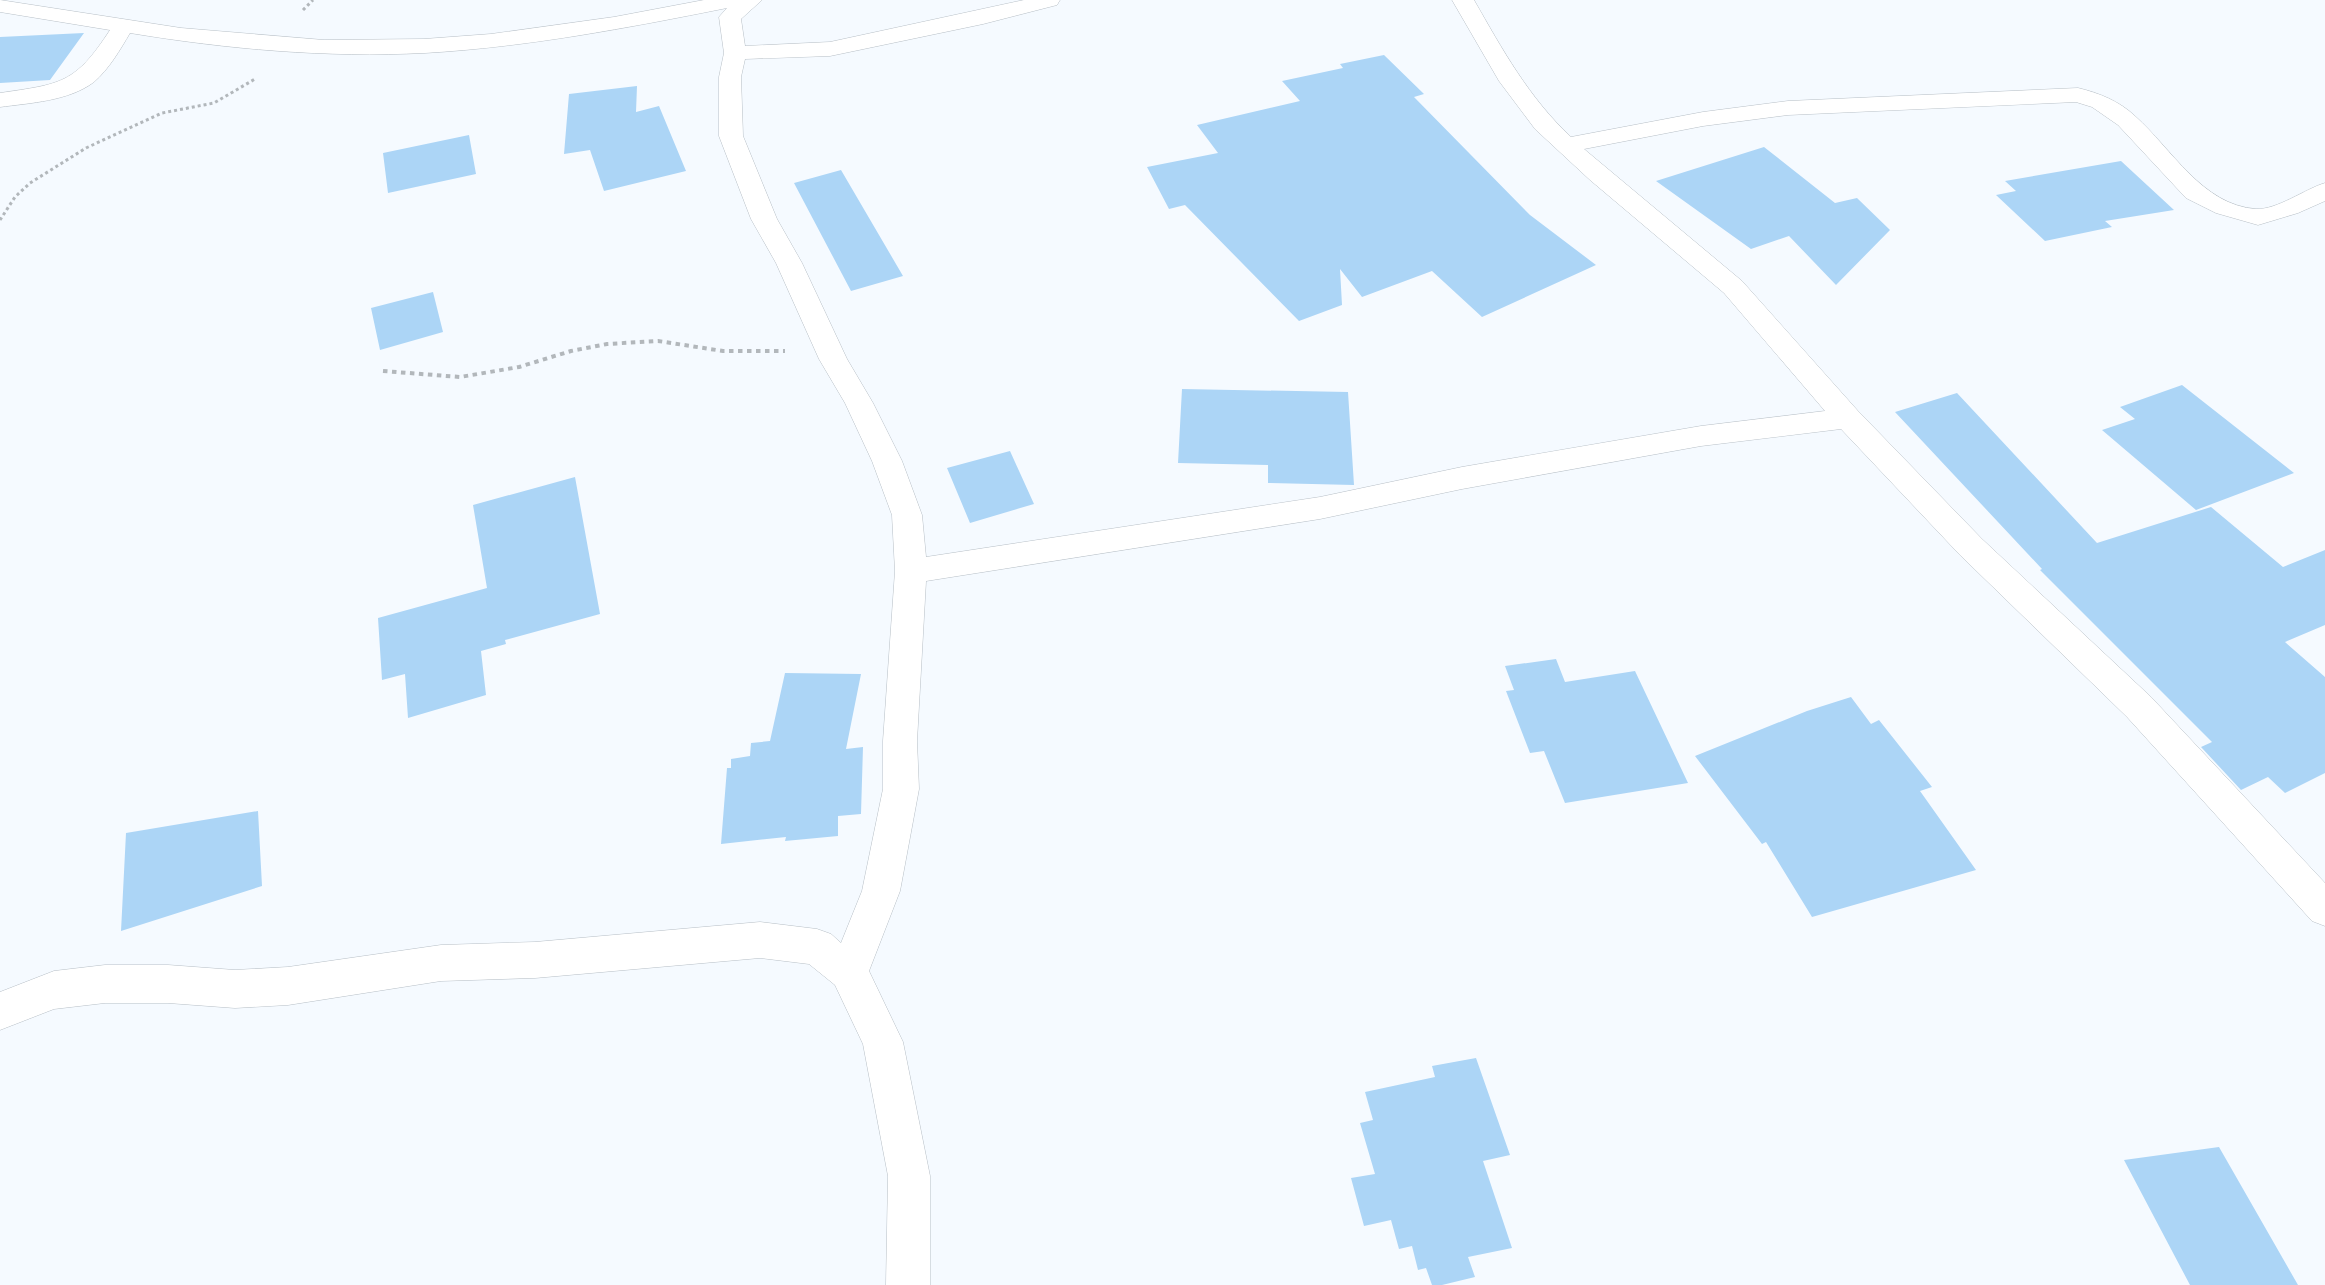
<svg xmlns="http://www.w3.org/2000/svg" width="2325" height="1285" font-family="'Space Grotesk',sans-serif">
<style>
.building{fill:#acd5f6}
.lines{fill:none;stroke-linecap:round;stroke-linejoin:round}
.minor-casing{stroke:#b7bfc6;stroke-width:1}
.path-far1{stroke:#b2b7bb;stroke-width:3;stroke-dasharray:3 3;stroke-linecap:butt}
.path{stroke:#b2b7bb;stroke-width:4;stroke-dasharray:4.5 4.5;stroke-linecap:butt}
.minor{fill:#fff;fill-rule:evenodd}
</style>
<rect width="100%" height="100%" fill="#f5faff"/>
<!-- building -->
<path class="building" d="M84 33 50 80 0 83V37Z
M1384 55 1424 94 1414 97 1530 215 1596 265 1482 317 1432 271 1362 297 1340 269 1342 305 1299 321 1185 205 1169 209 1147 167 1218 153 1197 125 1300 101 1282 81 1343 68 1340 64Z
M637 86 636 112 659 106 686 171 604 191 590 150 564 154 569 94Z
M469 135 476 174 388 193 383 153Z
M1764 147 1835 203 1857 198 1890 230 1836 285 1789 236 1751 249 1656 181Z
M2121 161 2174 210 2105 221 2112 227 2045 241 1996 195 2016 191 2005 181Z
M841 170 903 276 851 291 794 183Z
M433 292 443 332 380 350 371 308Z
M2182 385 2294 473 2196 510 2102 430 2135 419 2120 407Z
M1182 389 1348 392 1354 485 1268 483V465L1178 463Z
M1957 393 2097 543 2211 507 2283 567 2325 550V625L2285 642 2325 677V773L2285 793 2268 777 2241 790 2201 747 2212 742 2040 570 2042 569 1895 412Z
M1010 451 1034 504 970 523 947 468Z
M575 477 600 614 505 640 506 644 481 651 486 695 408 718 405 674 382 680 378 618 487 588 473 505Z
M1556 659 1565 682 1635 671 1688 783 1565 803 1544 751 1530 753 1506 691 1514 690 1505 666Z
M785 673 861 674 846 749 863 747 861 814 838 816V836L785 841 786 837 721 844 727 768H731V759L750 756 751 743 770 741Z
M1851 697 1871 724 1879 720 1932 787 1920 791 1976 870 1812 917 1766 842 1762 844 1695 756 1807 711Z
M258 811 262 886 121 931 126 833Z
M1476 1058 1510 1155 1483 1161 1512 1248 1468 1257 1475 1277 1442 1285H1432L1426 1268 1418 1270 1412 1246 1399 1249 1391 1220 1364 1226 1351 1178 1375 1174 1360 1123 1373 1120 1365 1092 1435 1077 1432 1066Z
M2219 1147 2298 1285H2190L2124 1160Z"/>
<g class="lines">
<!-- minor casing -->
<g class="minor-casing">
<path id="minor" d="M0 0 181 28 324 40 424 39 491 34 614 17 704 0H762L741 19 745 46 830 42 1024 0H1060L1057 5 983 24 830 56 745 59 741 77 743 136 777 219 802 263 847 359 873 403 902 461 922 515 926 557 1320 497 1462 467 1701 426 1825 411 1724 293 1590 180 1535 129 1499 81 1452 0H1474C1502 49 1529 98 1571 137L1703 112 1788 101 2078 88C2099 93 2119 101 2135 116 2172 149 2202 205 2256 209 2277 210 2305 189 2325 183V201L2298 213 2258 225 2216 213 2186 198 2118 125 2092 107 2076 102 1788 115 1703 126 1584 149 1742 281 1858 411 1982 539 2151 697 2325 883V926L2312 921 2127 717 1960 555 1841 429 1701 446 1462 489 1320 519 926 581 917 741 919 789 900 891 869 971 903 1042 930 1176V1285H886L888 1176 863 1044 835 985 809 964 760 958 535 978 441 981 288 1005 235 1008 168 1003H105L54 1009 0 1030V992L54 971 105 965H168L235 970 288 967 441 945 535 942 760 922 817 929 831 934 841 943 862 891 883 789V741L895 571 892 515 872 461 845 403 819 359 776 263 751 219 719 136V77L724 53 719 17 727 8C627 28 527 47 425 53 327 58 227 49 130 33 120 50 109 69 94 82 69 101 30 103 0 107V93C61 84 75 84 110 30L0 12Z"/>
</g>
<!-- path-far1 -->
<path class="path-far1" d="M303 10 313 0
M0 220 15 197 30 183 86 148 162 113 214 103 255 79"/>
<!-- path -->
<path class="path" d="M383 371 460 377 519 367 571 351 607 344 658 341 723 351H785"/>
<!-- minor -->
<use href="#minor" class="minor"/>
</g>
</svg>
